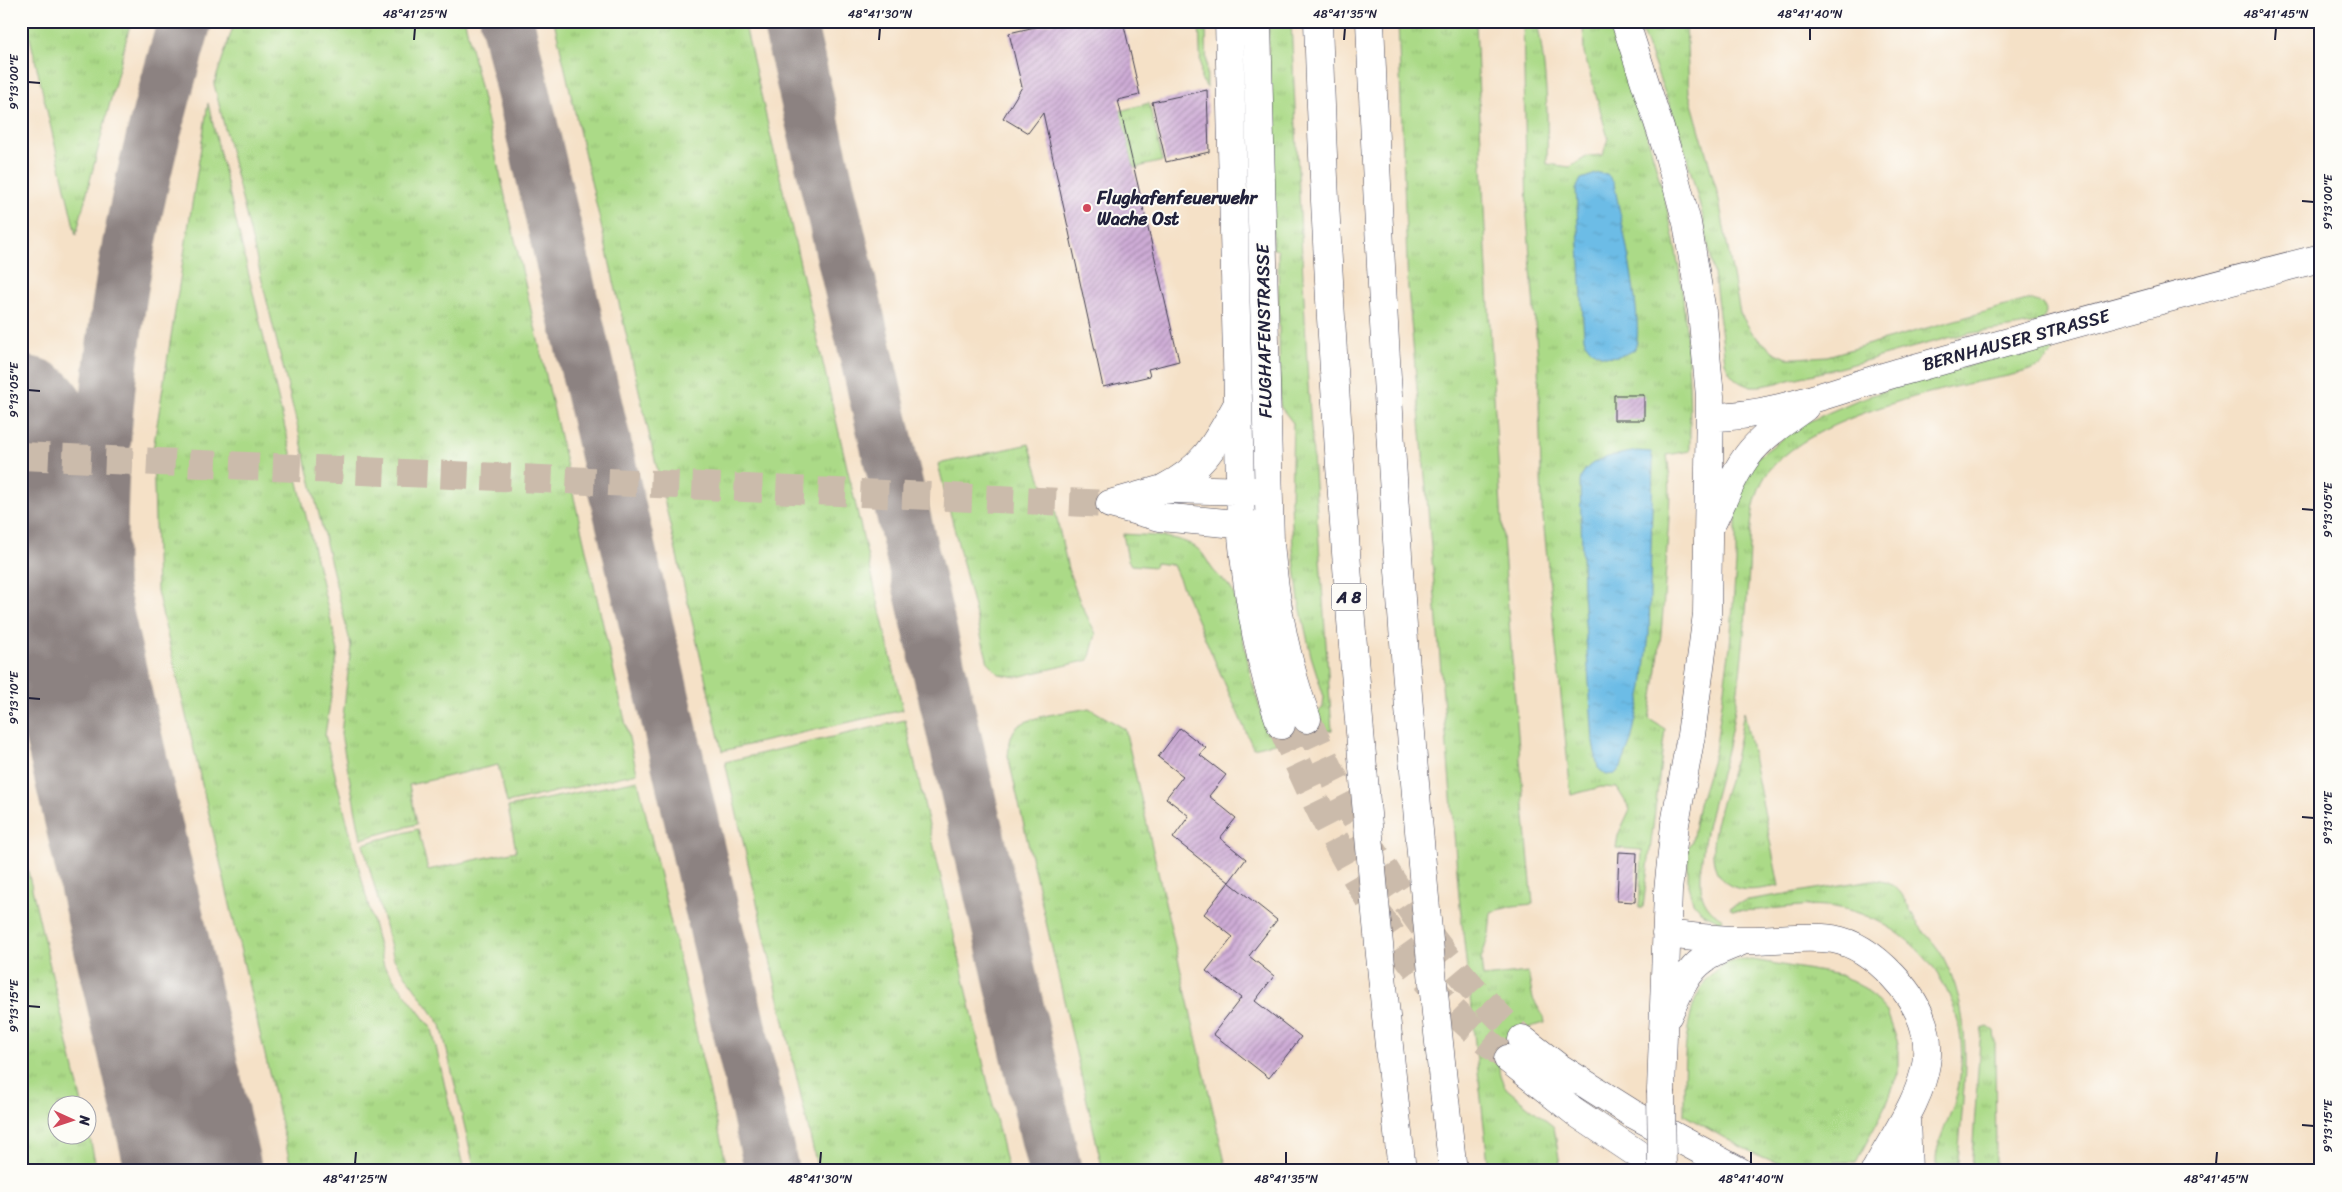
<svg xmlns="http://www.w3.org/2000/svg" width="2342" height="1192" font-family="Sriracha,sans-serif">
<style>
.grass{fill:url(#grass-tufts);stroke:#667e61}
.water{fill:url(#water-ripples);stroke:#476f90}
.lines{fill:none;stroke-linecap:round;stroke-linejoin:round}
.taxiway{stroke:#8c8281;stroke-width:54}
.runway{stroke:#8c8281;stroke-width:135}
.building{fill:url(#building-hatch)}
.major-tunnel{stroke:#cbbbab;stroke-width:28;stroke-dasharray:28 14;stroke-linecap:butt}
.major-casing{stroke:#423f50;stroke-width:29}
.highway-casing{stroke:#423f50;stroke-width:29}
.major{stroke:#fff;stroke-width:28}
.highway{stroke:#fff;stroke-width:28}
.major-bridge-casing{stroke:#423f50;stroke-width:29;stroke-linecap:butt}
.major-bridge{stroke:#fff;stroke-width:28}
.ticks{fill:none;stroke:#22223b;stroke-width:2}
.poi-dot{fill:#d1495b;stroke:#fdfcf7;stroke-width:2}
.labels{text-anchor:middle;stroke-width:4;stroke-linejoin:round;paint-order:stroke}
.shield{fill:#fdfcf7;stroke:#646373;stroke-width:1}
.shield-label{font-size:16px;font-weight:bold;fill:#22223b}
.poi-label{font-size:18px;font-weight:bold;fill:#22223b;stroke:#fdfcf7;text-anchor:start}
.street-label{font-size:18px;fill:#22223b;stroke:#fdfcf7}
.neatline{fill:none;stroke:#22223b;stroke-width:2}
.ticks-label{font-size:12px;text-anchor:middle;fill:#22223b}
</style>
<defs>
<pattern id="grass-tufts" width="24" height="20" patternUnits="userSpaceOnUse" patternTransform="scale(1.25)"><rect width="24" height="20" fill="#abda87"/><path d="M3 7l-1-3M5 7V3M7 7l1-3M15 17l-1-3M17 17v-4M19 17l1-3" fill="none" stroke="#93bb75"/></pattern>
<pattern id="water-ripples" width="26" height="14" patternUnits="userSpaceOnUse" patternTransform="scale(1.25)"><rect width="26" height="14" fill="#6cbce6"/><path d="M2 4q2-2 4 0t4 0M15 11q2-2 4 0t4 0" fill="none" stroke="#5da1c6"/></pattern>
<pattern id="building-hatch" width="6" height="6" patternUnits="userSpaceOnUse" patternTransform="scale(1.25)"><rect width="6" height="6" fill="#ceacd6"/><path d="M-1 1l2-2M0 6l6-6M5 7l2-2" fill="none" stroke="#a78caf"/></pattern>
</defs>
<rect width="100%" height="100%" fill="#fdfcf7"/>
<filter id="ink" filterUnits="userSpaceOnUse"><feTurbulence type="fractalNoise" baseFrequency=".02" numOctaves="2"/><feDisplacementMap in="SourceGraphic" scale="10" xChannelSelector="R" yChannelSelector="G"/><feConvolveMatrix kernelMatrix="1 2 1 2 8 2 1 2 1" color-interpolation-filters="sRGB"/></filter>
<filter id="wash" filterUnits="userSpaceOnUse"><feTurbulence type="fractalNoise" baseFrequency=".0096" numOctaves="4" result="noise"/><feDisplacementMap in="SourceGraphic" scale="20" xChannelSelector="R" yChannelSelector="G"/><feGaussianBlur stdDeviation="1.12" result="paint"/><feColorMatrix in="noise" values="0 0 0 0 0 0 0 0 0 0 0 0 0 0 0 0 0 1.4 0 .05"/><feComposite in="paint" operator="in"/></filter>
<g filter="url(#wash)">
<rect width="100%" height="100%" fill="#f5e1c7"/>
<!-- grass -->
<path class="grass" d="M26 21H131L76 235Z
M235 21H465L637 773 507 803 498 765 409 785 417 824 361 839 341 734 351 646 214 84Z
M554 21H744L903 710 722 751Z
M1199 21H1206L1207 88 1201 79Z
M1268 21H1291L1308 384 1332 730 1253 748 1173 565 1156 563 1155 567 1132 565 1128 560 1123 534C1146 536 1179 534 1198 549 1206 556 1208 564 1214 571 1222 580 1230 584 1234 595L1252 681 1264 722 1279 727 1303 722 1315 716 1323 707 1324 697 1311 656 1299 601 1293 550 1291 501 1293 423 1280 406 1278 250 1273 249Z
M1398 21H1476C1487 316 1505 610 1533 904L1513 906 1491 912 1489 934 1481 960 1483 977 1528 972 1533 999 1544 1017 1545 1023C1515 1028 1484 1060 1507 1089L1554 1127 1561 1171H1489L1488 1163 1459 896 1428 510 1408 289Z
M1523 21H1537C1547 71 1548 114 1547 164L1570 167 1588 156 1603 155 1608 138 1584 53 1583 21H1612C1634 97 1662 173 1676 251 1688 317 1690 384 1690 451L1667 455C1672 485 1669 517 1667 547 1664 605 1660 662 1649 719L1665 729 1643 908H1639L1642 850 1616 848 1618 835 1630 809 1617 788 1601 787 1571 795 1542 508 1538 362 1527 216Z
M1638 21H1686L1689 93 1718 195 1740 313 1753 334 1774 352 1787 358H1795L1827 356 2027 300C2041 300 2052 307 2042 321 2011 330 1979 330 1948 338 1897 351 1848 367 1797 378 1783 381 1766 387 1752 386 1738 385 1729 375 1725 362L1714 274 1702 213 1681 136Z
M208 103 338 651 325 735 384 966 432 1029 464 1171H292L157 591 153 450Z
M1149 103 1163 161 1134 168 1120 111Z
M2046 344 2051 346 2052 354 2040 366C2015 377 1987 379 1962 385 1905 398 1815 422 1774 465 1748 492 1751 535 1749 570 1745 627 1741 685 1729 741 1719 790 1699 835 1701 886 1701 901 1710 912 1723 919L1721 922 1702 913 1693 902 1688 886V847L1692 841 1699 804 1715 752 1730 646 1736 564V518L1734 506 1755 459 1803 424 1855 401 1907 383Z
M1029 444 1040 478 1055 510 1068 569 1080 602 1096 634 1089 660 1017 677 999 674 988 663 938 464Z
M1089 708 1125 729 1227 1171H1103L1008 756C1009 748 1010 733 1017 727 1031 715 1071 712 1089 708Z
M1744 711 1779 886C1765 888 1750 892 1737 888 1692 876 1722 804 1731 775 1737 754 1740 733 1744 711Z
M905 720 1008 1171H818L725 762Z
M638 780 728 1171H475L441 1025 394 959 363 844 418 829 428 870 516 851 508 807Z
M21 841 82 1104H58V1134H88V1128L97 1171H21Z
M1872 880C1902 881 1904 900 1916 921 1925 935 1938 945 1945 961 1977 1024 1962 1095 1958 1163L1936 1165C1935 1144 1947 1124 1954 1104 1958 1092 1960 1079 1961 1067 1968 985 1906 915 1827 906 1795 903 1764 913 1732 910L1730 907 1748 900Z
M1739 960H1753L1840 975 1866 989 1887 1012 1898 1043V1073L1885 1108 1856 1162H1834L1825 1171C1773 1171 1728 1139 1684 1115 1685 1069 1677 971 1739 960Z
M1988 1027 1994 1031 1995 1041 1996 1171H1971L1980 1041 1982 1029Z"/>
<!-- water -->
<path class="water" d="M1599 173 1607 174 1614 183C1619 210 1647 332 1634 350 1616 361 1591 359 1584 338L1576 189 1581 179Z
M1637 451 1651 452 1653 462 1649 635 1643 687 1631 741 1621 767 1615 774 1606 775 1598 768 1593 742 1583 593 1580 482C1584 457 1618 455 1637 451Z"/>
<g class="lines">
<!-- taxiway -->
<path class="taxiway" d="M507 21 772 1171
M789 21 1055 1171
M124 861C117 808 110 754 106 700 96 568 99 434 119 304 133 208 158 114 185 21"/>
<!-- runway -->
<path class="runway" d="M21 423 194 1171"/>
</g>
<g id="blocks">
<!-- building -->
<path class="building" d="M1061 21H1123L1140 95 1118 100 1179 361 1148 369 1150 376 1103 387 1043 113 1028 133 1003 118 1022 87 1009 33Z
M1207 90 1209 152 1166 162 1152 102Z
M1614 395H1644V420H1614Z
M1180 728 1206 748 1200 755 1226 775 1209 796 1236 818 1220 838 1246 859 1229 882 1173 838 1189 816 1166 798 1183 776 1158 757Z
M1619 852 1637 853 1635 902 1617 901Z
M1229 882 1277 920 1249 956 1274 976 1255 1001 1301 1037 1269 1078 1213 1034 1241 998 1206 971 1233 937 1204 914Z"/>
</g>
</g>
<g filter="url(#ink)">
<use href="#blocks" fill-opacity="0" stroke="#423f50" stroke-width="1"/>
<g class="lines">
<!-- major-tunnel -->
<path class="major-tunnel" d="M21 456 1110 504
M1307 719C1359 840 1426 948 1522 1039
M1281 725C1322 820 1374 924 1444 1001 1463 1022 1486 1041 1508 1059"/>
<!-- major casing -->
<g class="major-casing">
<path id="major" d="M1229 21 1241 526C1247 594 1258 661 1281 725
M1257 21 1270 543C1275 603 1286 663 1307 719
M1625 21 1669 156 1687 223 1702 312 1710 396 1707 614 1691 735 1675 824 1668 891 1661 1091
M1710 417C1777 417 1840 388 1904 371 2043 333 2181 293 2321 258
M1164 488C1203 469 1216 443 1236 407
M1110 504 1160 517 1259 526
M1110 504 1163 489 1259 491
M1713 521C1724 499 1733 474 1748 455 1763 435 1785 422 1805 407
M1666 934C1694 937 1722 941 1750 940 1778 940 1805 935 1833 939 1857 943 1877 959 1893 976 1961 1048 1913 1102 1875 1171
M1668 1015C1677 996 1685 973 1703 960 1714 951 1729 947 1742 941
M1522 1039 1557 1066 1633 1114 1739 1171
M1508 1059 1575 1112 1663 1171
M1906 1118 1908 1171"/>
</g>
<!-- highway casing -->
<g class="highway-casing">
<path id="highway" d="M1318 21C1330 405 1361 789 1402 1171
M1370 21C1385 405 1409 789 1453 1171"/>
</g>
<!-- major -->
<use href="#major" class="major"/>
<!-- highway -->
<use href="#highway" class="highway"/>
<!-- major-bridge casing -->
<g class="major-bridge-casing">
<path id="major-bridge" d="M1661 1091 1662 1171"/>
</g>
<!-- major-bridge -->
<use href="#major-bridge" class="major-bridge"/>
</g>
</g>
<!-- ticks -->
<path class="ticks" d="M414 40 415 28M879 40 880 28M1344 40 1345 28M1810 40V28M2275 40 2276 28M28 82 40 83M2302 201 2314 202M28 390 40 391M2302 509 2314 510M28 698 40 699M2302 817 2314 818M28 1006 40 1007M2302 1125 2314 1126M355 1164 356 1152M820 1164 821 1152M1286 1164V1152M1751 1164V1152M2216 1164 2217 1152"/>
<!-- markers -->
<circle class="poi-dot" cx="1087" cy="208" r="5"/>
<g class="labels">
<!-- shield labels -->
<rect class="shield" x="1331.5" y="583.5" width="35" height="27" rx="4"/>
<g class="shield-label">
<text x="1349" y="603">A 8</text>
</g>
<!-- poi labels -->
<g class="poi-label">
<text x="1097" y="204">Flughafenfeuerwehr<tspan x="1097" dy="21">Wache Ost</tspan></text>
</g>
<!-- street labels -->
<g class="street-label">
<text transform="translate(1264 331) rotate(-91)" y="6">FLUGHAFENSTRASSE</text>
<text transform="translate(2016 340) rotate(-15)" y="6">BERNHAUSER STRASSE</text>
</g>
</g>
<!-- margin -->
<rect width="2342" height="1192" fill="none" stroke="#fdfcf7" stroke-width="55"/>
<!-- north arrow -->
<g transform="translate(72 1120) rotate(93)"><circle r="24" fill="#fdfcf7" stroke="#a5a5ac"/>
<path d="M0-4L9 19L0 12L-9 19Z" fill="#d1495b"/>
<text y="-8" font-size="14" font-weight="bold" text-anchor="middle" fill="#22223b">N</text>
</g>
<rect x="28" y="28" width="2286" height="1136" class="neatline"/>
<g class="ticks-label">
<text x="415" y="18">48°41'25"N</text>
<text x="880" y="18">48°41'30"N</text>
<text x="1345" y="18">48°41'35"N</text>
<text x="1810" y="18">48°41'40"N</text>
<text x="2276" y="18">48°41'45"N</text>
<text transform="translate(14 82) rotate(-90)" y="4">9°13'00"E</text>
<text transform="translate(2328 202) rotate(-90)" y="4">9°13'00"E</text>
<text transform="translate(14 390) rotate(-90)" y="4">9°13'05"E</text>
<text transform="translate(2328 510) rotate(-90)" y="4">9°13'05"E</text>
<text transform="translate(14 698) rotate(-90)" y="4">9°13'10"E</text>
<text transform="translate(2328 818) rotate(-90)" y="4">9°13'10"E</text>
<text transform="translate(14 1006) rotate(-90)" y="4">9°13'15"E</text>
<text transform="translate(2328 1126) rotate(-90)" y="4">9°13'15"E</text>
<text x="355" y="1183">48°41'25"N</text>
<text x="820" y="1183">48°41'30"N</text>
<text x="1286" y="1183">48°41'35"N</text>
<text x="1751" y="1183">48°41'40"N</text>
<text x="2216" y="1183">48°41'45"N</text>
</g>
</svg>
